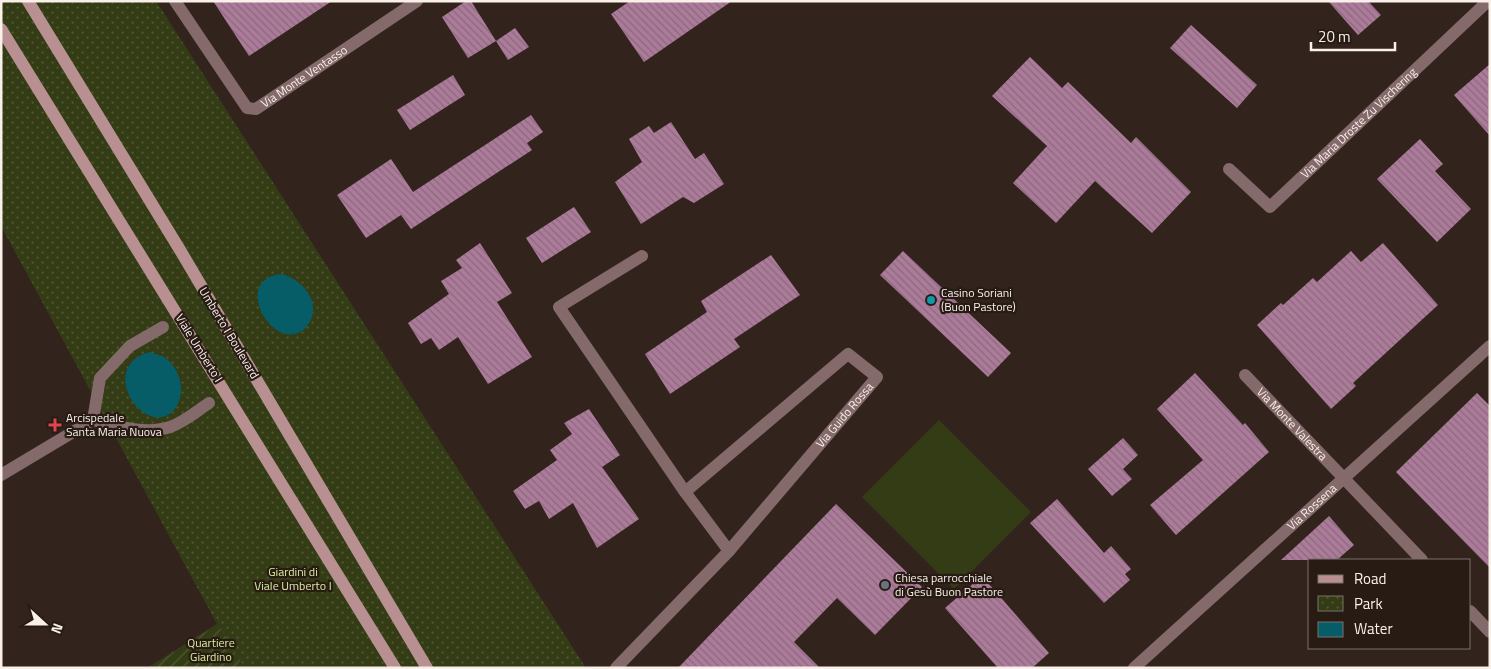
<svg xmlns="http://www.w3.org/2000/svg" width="1491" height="669" font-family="'Titillium Web',sans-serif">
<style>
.grass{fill:#333c14}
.park{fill:url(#park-dots)}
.garden{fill:url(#garden-furrows)}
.water{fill:#065d68}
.building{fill:url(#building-back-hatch)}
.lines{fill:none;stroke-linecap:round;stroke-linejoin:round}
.pedestrian{stroke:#846a6b;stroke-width:12}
.minor{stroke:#846a6b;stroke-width:12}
.secondary{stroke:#b99092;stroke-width:12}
.culture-dot{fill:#0f9aa8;stroke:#271b14;stroke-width:2}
.health-dot{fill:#e0444e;stroke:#271b14;stroke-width:2}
.worship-dot{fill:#6b7280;stroke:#271b14;stroke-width:2}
.labels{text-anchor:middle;stroke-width:4.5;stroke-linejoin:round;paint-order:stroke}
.street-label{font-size:12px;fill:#f9f0ea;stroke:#271b14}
.poi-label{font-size:12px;fill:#f9f0ea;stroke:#271b14;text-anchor:start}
.park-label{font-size:12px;fill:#d8ed9e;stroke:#271b14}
</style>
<defs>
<pattern id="park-dots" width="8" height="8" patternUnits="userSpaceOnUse" patternTransform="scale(1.25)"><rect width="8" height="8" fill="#333c14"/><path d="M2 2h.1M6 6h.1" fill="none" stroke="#515836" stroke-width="1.8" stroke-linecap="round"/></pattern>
<pattern id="garden-furrows" width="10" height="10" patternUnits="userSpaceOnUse" patternTransform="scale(1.25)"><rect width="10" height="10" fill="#333c14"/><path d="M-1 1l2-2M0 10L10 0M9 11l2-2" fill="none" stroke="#515836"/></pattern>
<pattern id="building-back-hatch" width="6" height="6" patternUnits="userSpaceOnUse" patternTransform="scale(1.25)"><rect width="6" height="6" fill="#ac7b9a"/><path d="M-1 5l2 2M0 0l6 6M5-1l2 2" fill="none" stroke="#8a697d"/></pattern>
</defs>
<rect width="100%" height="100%" fill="#32241d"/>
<!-- grass -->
<path class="grass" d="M939 420 1031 512 954 589 862 497Z"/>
<!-- park -->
<path class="park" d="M1 1H156L586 668H147L217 624 1 226Z"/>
<!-- garden -->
<path class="garden" d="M218 624 245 668H149Z"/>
<!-- water -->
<path class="water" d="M282 274C302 280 322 301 309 323 306 328 303 331 298 333 268 345 233 278 282 274Z
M150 352C154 354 160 355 164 357 182 369 187 396 173 411 145 439 95 367 150 352Z"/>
<!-- building -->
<path class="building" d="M213 1H332L249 56Z
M466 1H471L496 41 468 58 442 17Z
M630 1H732L644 62 611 14Z
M1328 1H1368L1381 15 1358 35Z
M1191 25 1257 85 1237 108 1170 48Z
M515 28 529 47 508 60 496 41Z
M1030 57 1062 88 1068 82 1131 143 1136 137 1191 192 1152 233 1095 181 1056 223 1013 183 1047 146 992 96Z
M1490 64V136L1454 95Z
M453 75 465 95 410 130 397 110Z
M531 115 543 132 527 143 532 150 411 229 401 215 366 238 337 195 391 159 413 192Z
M671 122 695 159 704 153 724 184 694 203 683 197 641 224 615 182 642 162 629 139 649 126 654 133Z
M1420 139 1443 164 1435 171 1471 209 1437 242 1377 179Z
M574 207 591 232 542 263 526 238Z
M480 243 512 293 497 302 532 357 488 384 458 337 439 350 431 338 421 344 408 323 449 294 441 281 462 268 456 260Z
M1383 243 1438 305 1353 383 1356 386 1331 409 1257 325 1281 303 1283 305 1313 278 1317 282 1351 251 1361 262Z
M903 251 1011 353 988 377 880 275Z
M771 255 800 295 734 339 740 347 670 394 645 354 707 312 701 301Z
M1195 373 1243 425 1245 423 1269 452 1176 535 1150 505 1203 460 1157 409Z
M1477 393 1490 406V568L1396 472Z
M589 409 620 455 602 467 639 519 597 548 573 503 549 519 539 501 525 509 513 491 557 460 550 450 572 434 564 423Z
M1123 438 1138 455 1123 469 1132 479 1112 496 1088 469Z
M1057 499 1104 553 1111 546 1131 569 1125 574 1130 580 1104 603 1030 523Z
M836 504 922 587 875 635 837 598 794 642 820 668H678Z
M1329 516 1354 545 1337 560H1281Z
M982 576 1049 653 1032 668H998L945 608Z"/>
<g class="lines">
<!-- pedestrian -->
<path class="pedestrian" d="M163 327 130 346 100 378 93 420C116 426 147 435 170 427 184 422 197 411 209 403"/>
<!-- minor -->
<g class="minor">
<path id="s1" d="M175 1 247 108 256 109 417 1"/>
<path id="s2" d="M1229 169 1270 207 1488 1"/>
<path d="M642 256 559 307 685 492 729 551"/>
<path id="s3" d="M1245 375 1422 560"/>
<path d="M1 475 93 420"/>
<path d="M1470 611 1490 632"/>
<path id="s4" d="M616 668 729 551 877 377 848 354 685 492"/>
<path id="s5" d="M1134 668 1490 346"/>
</g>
<!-- secondary -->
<path class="secondary" d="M28 1 180 250 427 668
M1 29 395 668"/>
</g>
<!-- markers -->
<circle class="culture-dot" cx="931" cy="300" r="5"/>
<path class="health-dot" d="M52.5 417.5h5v5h5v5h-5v5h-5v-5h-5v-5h5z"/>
<circle class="worship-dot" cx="885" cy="585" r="5"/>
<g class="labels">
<!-- street labels -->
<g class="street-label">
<text dy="4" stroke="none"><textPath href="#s1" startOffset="196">Via Monte Ventasso</textPath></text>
<text dy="4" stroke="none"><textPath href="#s2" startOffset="178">Via Maria Droste Zu Vischering</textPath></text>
<text transform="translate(229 333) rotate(59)" y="4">Umberto I Boulevard</text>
<text transform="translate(199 348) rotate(58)" y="4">Viale Umberto I</text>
<text dy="4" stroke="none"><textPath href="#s4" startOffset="341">Via Guido Rossa</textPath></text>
<text dy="4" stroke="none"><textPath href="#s3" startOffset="68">Via Monte Valestra</textPath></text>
<text dy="4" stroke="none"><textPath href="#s5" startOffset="240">Via Rossena</textPath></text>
</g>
<!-- poi labels -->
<g class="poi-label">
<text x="941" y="297">Casino Soriani<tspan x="941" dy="14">(Buon Pastore)</tspan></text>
<text x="66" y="422">Arcispedale<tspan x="66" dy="14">Santa Maria Nuova</tspan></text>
<text x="895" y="582">Chiesa parrocchiale<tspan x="895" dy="14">di Gesù Buon Pastore</tspan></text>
</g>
<!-- park labels -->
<g class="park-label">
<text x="293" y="576">Giardini di<tspan x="293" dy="14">Viale Umberto I</tspan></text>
<text x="211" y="647">Quartiere<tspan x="211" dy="14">Giardino</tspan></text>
</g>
</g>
<!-- border -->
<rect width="1491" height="669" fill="none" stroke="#f9f0ea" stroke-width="5"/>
<!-- legend -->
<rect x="1308" y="559" width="162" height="90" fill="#271b14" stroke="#7b706a"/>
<rect x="1318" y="575" width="25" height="8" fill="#b99092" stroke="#7b706a"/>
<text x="1354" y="584" font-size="15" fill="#f9f0ea">Road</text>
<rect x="1318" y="596" width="25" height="15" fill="url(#park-dots)" stroke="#7b706a"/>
<text x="1354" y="609" font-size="15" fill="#f9f0ea">Park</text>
<rect x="1318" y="622" width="25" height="15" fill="#065d68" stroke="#7b706a"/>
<text x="1354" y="634" font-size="15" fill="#f9f0ea">Water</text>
<!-- north arrow -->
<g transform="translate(45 624) rotate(111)" stroke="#271b14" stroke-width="4" paint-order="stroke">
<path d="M0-4L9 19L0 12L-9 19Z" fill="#f9f0ea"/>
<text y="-8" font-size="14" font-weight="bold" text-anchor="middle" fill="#f9f0ea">N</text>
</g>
<!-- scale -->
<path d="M1311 42v8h84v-8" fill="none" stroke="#f9f0ea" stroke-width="2.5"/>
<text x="1318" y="42" font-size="15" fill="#f9f0ea" stroke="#271b14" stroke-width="4" paint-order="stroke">20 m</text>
</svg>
